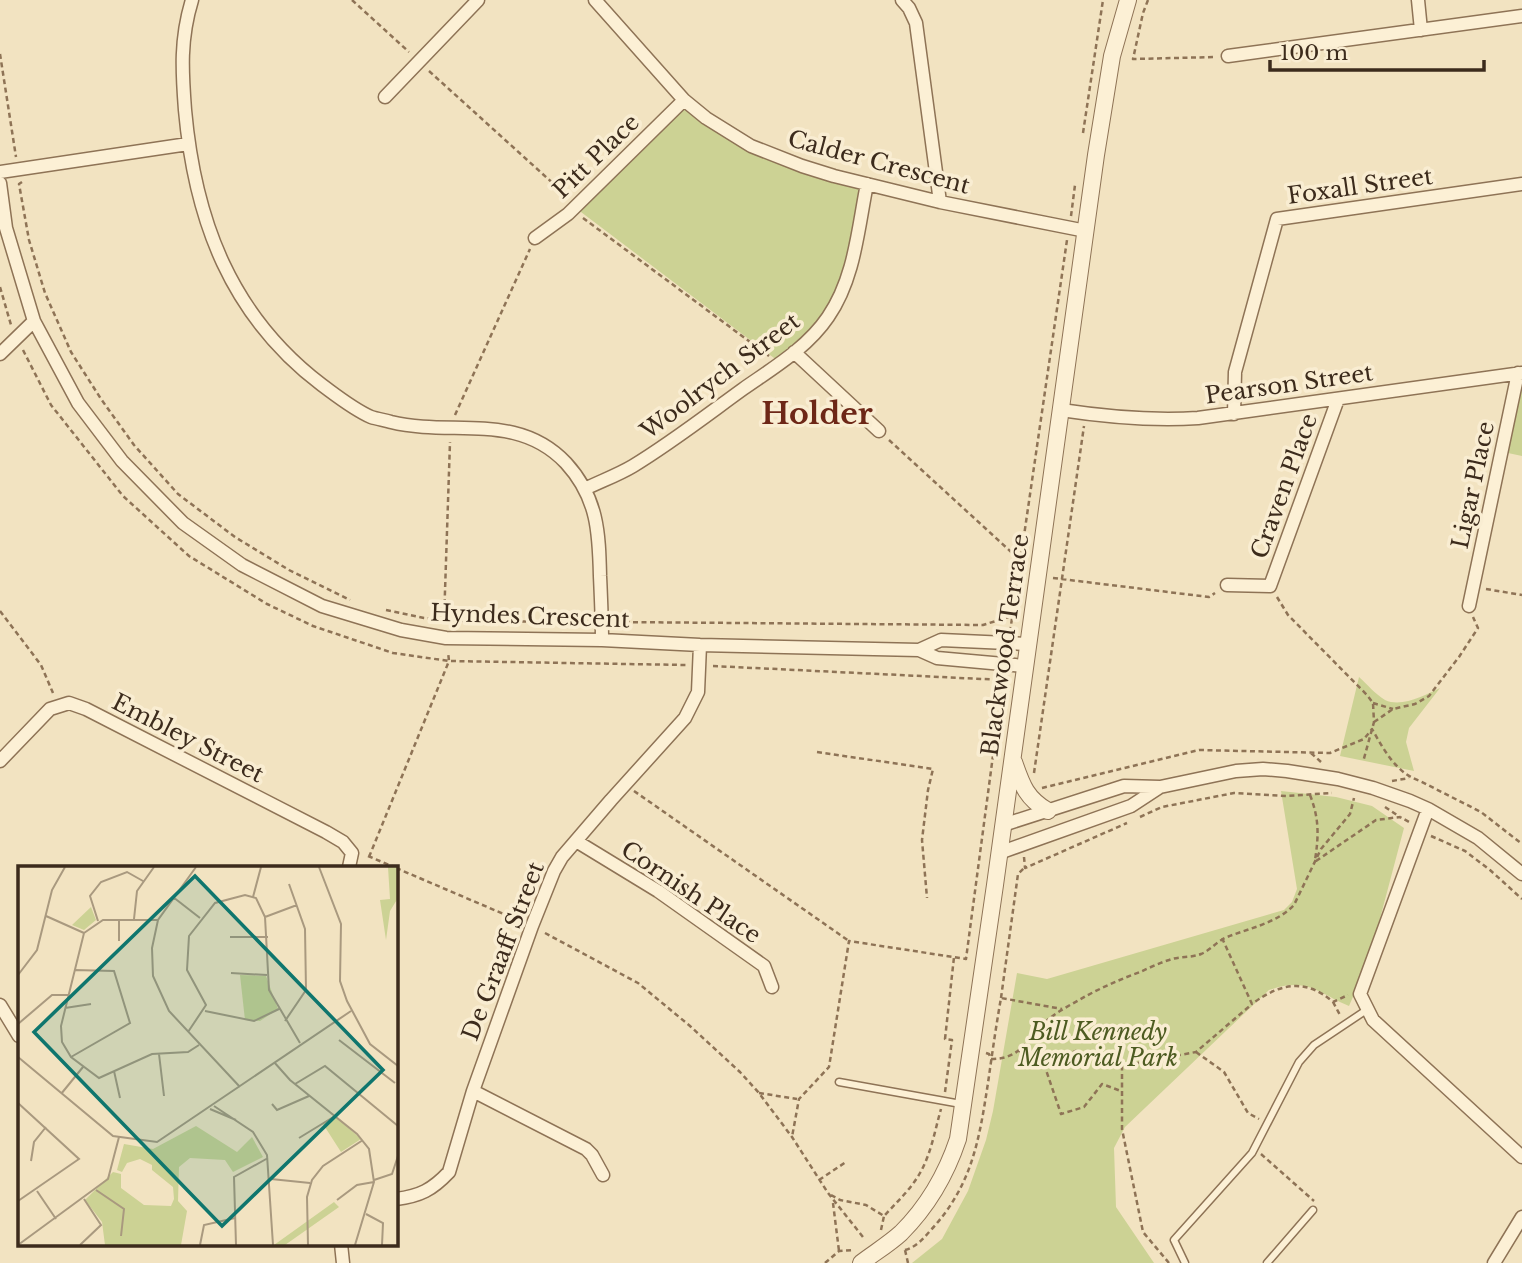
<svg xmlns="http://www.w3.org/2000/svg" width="1522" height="1263" font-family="'Libre Baskerville',serif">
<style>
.green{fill:#ccd294}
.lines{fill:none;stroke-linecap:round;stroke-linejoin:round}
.service-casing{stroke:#8e7356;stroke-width:9}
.minor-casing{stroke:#8e7356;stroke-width:15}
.tertiary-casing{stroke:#8e7356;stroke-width:18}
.path{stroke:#8e7356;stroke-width:2.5;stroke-dasharray:5 3.5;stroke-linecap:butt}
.service{stroke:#fcf0d5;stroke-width:6}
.minor{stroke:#fcf0d5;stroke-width:12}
.tertiary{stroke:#fcf0d5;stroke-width:16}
.labels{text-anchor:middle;stroke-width:7;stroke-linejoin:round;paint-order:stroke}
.street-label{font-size:23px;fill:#3c2b1c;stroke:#f9edd2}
.park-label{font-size:23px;font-style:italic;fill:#4d5b21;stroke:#f9edd2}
.district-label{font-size:30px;font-weight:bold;fill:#6d2717;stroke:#f9edd2}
.inset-road{fill:none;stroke:#a9997f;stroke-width:2}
.view{fill:#0f766e;fill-opacity:0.15;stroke:#0f766e;stroke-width:3.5}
.inset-edge{fill:none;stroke:#3c2b1c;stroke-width:3.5}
</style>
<rect width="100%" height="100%" fill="#f2e3c1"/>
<!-- green -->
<path class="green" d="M684 105 764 153 865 187 842 303 782 364 577 209Z
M1520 377H1522V456L1508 453Z
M1359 677C1367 684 1375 694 1385 700 1402 708 1425 695 1440 688L1409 728 1406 742 1414 771 1340 756Z
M1281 791 1336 797 1372 806 1404 828 1369 960 1349 1006C1316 992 1307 977 1269 990L1125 1127 1114 1148 1116 1207 1154 1263H912L942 1239 968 1191 986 1140 993 1111 1017 973 1047 979 1284 910 1292 902 1297 889Z"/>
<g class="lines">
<!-- service casing -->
<g class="service-casing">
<path id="service" d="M839 1082 961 1104
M1185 1263 1174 1240 1252 1153 1299 1062 1314 1045 1368 1009
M1267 1263 1313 1210"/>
</g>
<!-- minor casing -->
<g class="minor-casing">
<path id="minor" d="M192 0C180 39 182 71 185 110 195 221 231 316 322 385 337 396 353 409 371 417 377 419 384 420 391 422 452 437 517 411 566 463 598 498 599 533 600 576 601 598 602 619 602 640
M595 0 684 100 706 118 751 146 802 166 834 176 940 202 1086 231
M902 0 909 8 916 23 940 202
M1418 0 1421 30
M1228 56 1522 16
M385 97 478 0
M0 172 188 144
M0 183 6 228 34 321 78 403 122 461 183 523 242 565 322 606 401 630 446 638 602 640 700 645 919 650 937 658 1025 666
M535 238 568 214 684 100
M794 352 879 431
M0 354 34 321
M1061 410C1107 417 1151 421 1198 418L1522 373
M1234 414 1235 372 1277 219 1522 184
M585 489C601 481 618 475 633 466 671 443 707 415 743 389 773 368 807 348 828 317 855 278 858 228 867 184
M1227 585 1270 586 1338 399
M1469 606 1518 373
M919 650 941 640 1028 644
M0 761 50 709 69 703 86 709 326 832 343 842 352 853 349 867
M1428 809 1360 994 1373 1020 1522 1157
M1003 825 1124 786 1160 787 1236 771 1263 769 1287 771 1338 779 1373 788 1410 801 1428 809 1478 838 1522 874
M576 841 658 891 764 966 772 987
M999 853 1131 806 1160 787
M0 1005 19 1036
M473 1091 586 1149 592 1155 603 1175
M396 1199C420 1196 432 1190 449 1172L473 1091 532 926 554 871 562 857 611 800 685 718 698 692 700 645
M341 1244 343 1263
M1494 1263 1522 1217"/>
</g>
<!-- tertiary casing -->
<g class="tertiary-casing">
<path id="tertiary" d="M1014 762C1022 785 1026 798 1048 811
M861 1263C874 1253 889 1244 901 1233 928 1206 946 1175 958 1139L995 885 1096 155 1112 56 1128 0"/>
</g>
<!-- path -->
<path class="path" d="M352 0 409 52
M1148 0 1143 13 1133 59 1216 57
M0 54 16 157
M429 71 567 196
M1083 133 1103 0
M22 182 19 184 29 240 45 293 71 352 101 399 134 445 178 494 235 537 289 570 350 600
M1071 216 1075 185
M583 218 769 356
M0 287 11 325
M23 350 51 405 123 496 189 556 267 604 313 626 393 653 449 661 686 665
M455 415 530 249
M889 440 1021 561
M1053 578 1209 597 1215 593
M1486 589 1522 595
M1277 597 1288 615 1367 695 1373 703 1374 722 1363 762
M386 610 424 618 464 621 589 622
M0 611 41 665 53 693
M444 621 450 442
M616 622 983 625 1012 616
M1010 632 1067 240
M713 666 1003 680 966 959 849 941 829 1067 799 1099 792 1137
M1373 703 1393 709
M1374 722 1393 709 1415 704 1429 696 1459 657 1478 628 1473 617
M817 752 933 769 928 790 922 840 927 898
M1311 753 1321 762
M1034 773 1084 426
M1392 781 1409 778
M1042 788 1199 750 1330 753 1364 739 1372 729C1384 750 1396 773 1420 781L1481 812 1522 844
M634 791 849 941
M1310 795C1319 818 1319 835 1315 860
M1385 807 1400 817
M1140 817 1162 807 1234 793 1286 796 1332 793
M1431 836 1465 851 1490 870 1522 899
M368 856 394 867
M369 857 449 661 448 652
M1024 857 1025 868 1127 823
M1316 861 1376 820 1400 817 1411 823
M396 868 520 921
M545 933 638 983 690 1026 740 1072 759 1093 792 1137 828 1193 863 1237
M1222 938 1252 1004C1280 983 1306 978 1333 1002L1348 995
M1001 998 1018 874 1024 868
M1333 1002 1340 1015
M1019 1051 1044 1064 1076 1051 1122 1066
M1196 1052 1224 1072 1248 1113 1259 1119
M986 1053 989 1054 991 1059C1024 1059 1027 1036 1050 1018 1060 1010 1074 1003 1086 996 1103 987 1121 979 1140 972 1149 968 1159 963 1169 960 1179 956 1191 958 1201 954 1211 950 1217 941 1227 937 1250 928 1277 923 1294 905L1321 849 1350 814 1354 798
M1044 1064 1061 1114 1084 1107 1102 1084 1121 1091
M945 1092 952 1040 945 1039 954 957
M759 1093 797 1099
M1261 1154 1314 1201
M819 1180 846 1162
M831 1195 840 1200 866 1205 884 1216C897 1202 911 1189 920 1173 931 1154 935 1130 941 1109
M833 1203 839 1251
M881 1230 884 1216
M905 1250C916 1247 923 1239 930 1231 972 1186 979 1141 988 1083 992 1055 996 1026 1001 998L1062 1009
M905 1250 908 1263
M825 1263 839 1251 854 1250
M1169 1263 1143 1232 1122 1129V1066L1196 1052 1252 1004"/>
<!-- service -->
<use href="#service" class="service"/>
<!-- minor -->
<use href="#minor" class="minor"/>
<!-- tertiary -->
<use href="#tertiary" class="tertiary"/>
</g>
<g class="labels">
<!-- street labels -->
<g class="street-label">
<text transform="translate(596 156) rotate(-44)" y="8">Pitt Place</text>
<text transform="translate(879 162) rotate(15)" y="8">Calder Crescent</text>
<text transform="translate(1360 186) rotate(-8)" y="8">Foxall Street</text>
<text transform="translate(720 376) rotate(-37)" y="8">Woolrych Street</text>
<text transform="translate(1289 384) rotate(-8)" y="8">Pearson Street</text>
<text transform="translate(1473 485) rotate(-78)" y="8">Ligar Place</text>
<text transform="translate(1284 486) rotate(-70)" y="8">Craven Place</text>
<text transform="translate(530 616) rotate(2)" y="8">Hyndes Crescent</text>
<text transform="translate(1005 645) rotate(-82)" y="8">Blackwood Terrace</text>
<text transform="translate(188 738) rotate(27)" y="8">Embley Street</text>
<text transform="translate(691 892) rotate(34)" y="8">Cornish Place</text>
<text transform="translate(503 951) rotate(-69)" y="8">De Graaff Street</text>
</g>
<!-- park labels -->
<g class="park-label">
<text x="1098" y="1040">Bill Kennedy<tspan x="1098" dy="26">Memorial Park</tspan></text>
</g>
<!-- district labels -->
<g class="district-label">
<text x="817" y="424">Holder</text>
</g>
</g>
<!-- overview -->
<g transform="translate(18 866)">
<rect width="380" height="380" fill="#f2e3c1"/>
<path d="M370 1H380V32L372 45 368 74 362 34 372 33ZM73 41 78 54 66 64 54 59ZM222 109 248 110 260 143 242 155 227 154ZM317 250 343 273 323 286 305 258ZM178 260 219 286 234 271 245 291 215 306 207 294 172 292 161 301 160 335 169 345 163 379H87L84 356 67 334 95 306 103 308V322L126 339 153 340 156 333 155 321 134 304V299L122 293 109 297 104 306 99 304 106 278 135 283ZM316 336 321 341 267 379H256Z" fill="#ccd294"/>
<path class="inset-road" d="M178 1 140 54 134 82 135 110 151 145 222 221M301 1 323 58 322 115 329 135 352 178 380 200M155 31 182 52M235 31 243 1M28 50 66 67M247 51 279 39M116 53 119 25 136 1M140 54H85L66 67 43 160 44 176 53 191 81 212 134 188 170 186 181 179M80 55 72 30 83 16 109 6 125 15M212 71H250M101 75V53M213 107 249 109M0 109 19 84 34 24 47 1M47 142 73 138M187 145 236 155 261 143M267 155 288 124 287 63 271 18M0 158 34 129H50M170 166 188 139 169 104 171 70 197 37 227 29 238 32 247 51 251 124 282 177M321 174 377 217M141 188 146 230M0 191 95 270 139 276 333 145M53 191 112 157 96 105 56 104M256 196 272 214 339 268 351 283 356 316 337 379M96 205 102 232M277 218 307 200 380 260M43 228 65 201M0 237 61 293 0 335M254 238 259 244 291 230M196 240 235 266 249 289 255 379M192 243 218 254M281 272 317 250M13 295 16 276 28 261M253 313 292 317M356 314 374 308 380 290M78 324 106 343 103 370M19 325 38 353M319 334 339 319 356 316M348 348 365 357 364 379M0 379 90 313 101 271M62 379 83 359 66 333M182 379 186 359 217 352M218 379 216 311 250 292M290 379 289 331 294 314 305 300 345 274"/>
<path class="view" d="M177 10 365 204 204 360 16 166Z"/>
<rect width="380" height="380" class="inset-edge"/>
</g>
<!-- scale -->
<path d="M1270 60v10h214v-10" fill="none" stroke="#3c2b1c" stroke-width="3.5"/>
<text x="1280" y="60" font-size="21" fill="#3c2b1c" stroke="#f9edd2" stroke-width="5" paint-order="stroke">100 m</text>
</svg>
